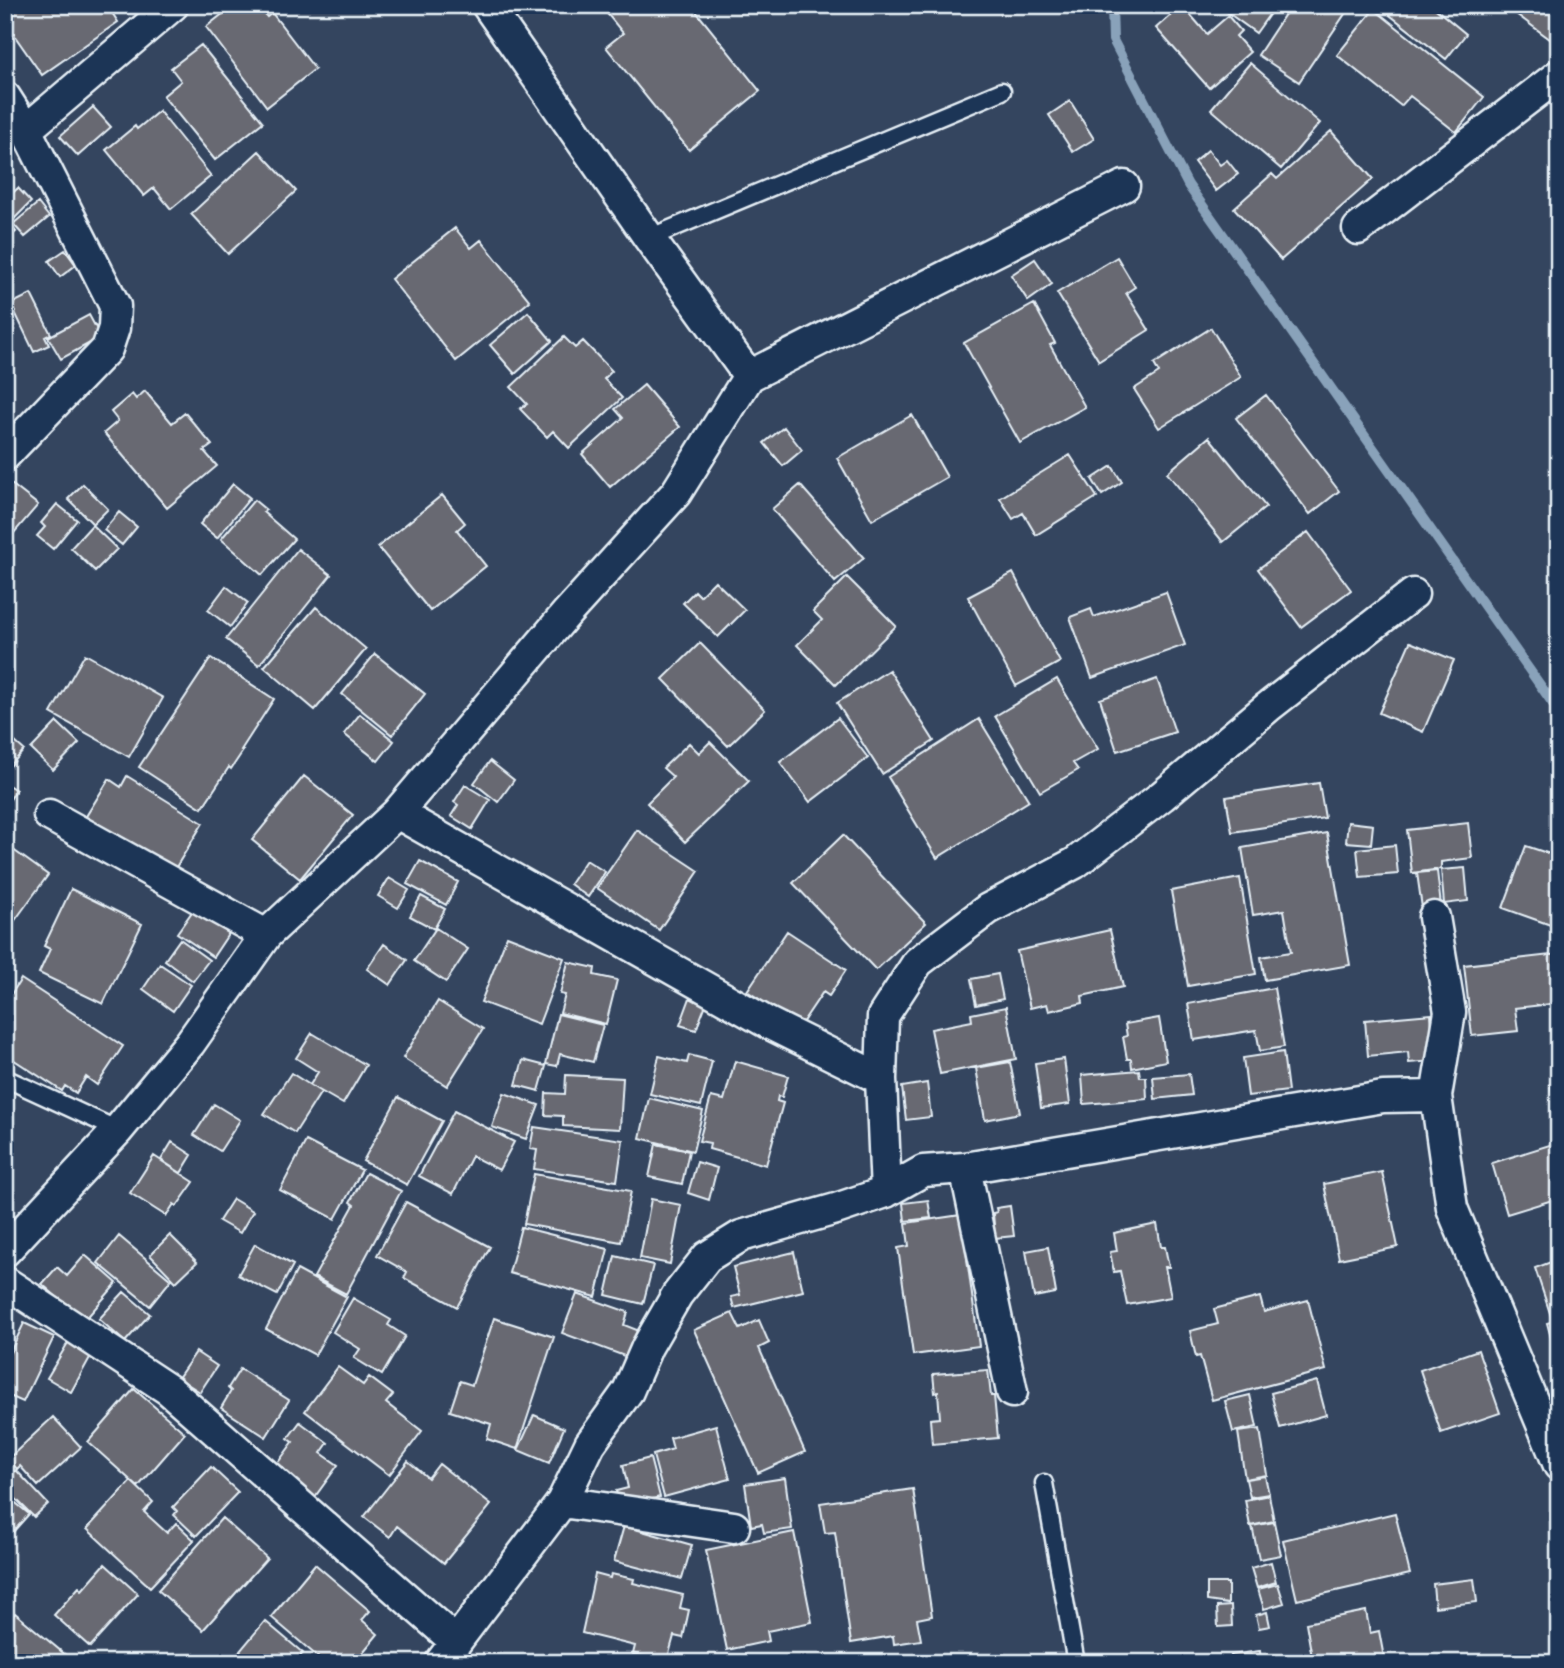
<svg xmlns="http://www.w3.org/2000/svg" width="1564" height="1668" font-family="Delius,sans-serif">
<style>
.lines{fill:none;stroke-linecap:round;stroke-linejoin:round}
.stream{stroke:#89a2ba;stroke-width:10}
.building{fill:#686972;stroke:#e8f1f8;stroke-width:2}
.lane-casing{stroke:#e8f1f8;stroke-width:21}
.street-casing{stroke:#e8f1f8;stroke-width:35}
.lane{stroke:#1d3557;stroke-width:16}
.street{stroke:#1d3557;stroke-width:30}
</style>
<rect width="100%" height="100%" fill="#34455f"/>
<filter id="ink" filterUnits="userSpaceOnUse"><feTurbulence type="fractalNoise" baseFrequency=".0143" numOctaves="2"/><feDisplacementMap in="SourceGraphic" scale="14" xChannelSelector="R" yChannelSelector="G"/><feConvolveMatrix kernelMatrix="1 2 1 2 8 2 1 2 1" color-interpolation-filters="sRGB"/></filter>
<g filter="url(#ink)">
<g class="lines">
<!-- stream -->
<path class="stream" d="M1112 5 1113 40 1188 185 1559 712"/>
</g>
<!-- building -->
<path class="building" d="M5 5H107L118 22 42 75 5 22Z
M234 5H257L267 17 272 13 315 69 267 107 206 27Z
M600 5H691L760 91 689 150 606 47 623 33Z
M1182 5 1207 34 1228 16 1241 31 1236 36 1250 52 1209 88 1156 28Z
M1217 5H1276L1256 33Z
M1291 5H1351L1299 82 1258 55Z
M1392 5H1431L1466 34 1446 59 1386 12Z
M1522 5H1555L1559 8 1558 45 1516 14Z
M1374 9 1484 97 1456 132 1410 96 1401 106 1337 55Z
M201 45 263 122 215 160 163 96 181 81 171 68Z
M1250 63 1320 123 1281 169 1211 109Z
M1070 101 1094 139 1073 152 1049 115Z
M93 107 111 127 78 156 60 136Z
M159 111 211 176 171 209 154 188 144 196 106 150 135 126 137 129Z
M1331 131 1373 179 1281 260 1234 208 1272 174 1277 179Z
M1208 150 1220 165 1227 160 1238 174 1216 191 1194 162Z
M259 151 296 191 228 254 191 214Z
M18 188 31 202 11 222 5 216V200Z
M38 203 49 217 25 237 13 224Z
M5 220 16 232 5 241Z
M455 228 471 248 481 240 530 301 456 361 391 279Z
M65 250 76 265 60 277 49 261Z
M1117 257 1135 287 1126 293 1149 330 1099 361 1057 293Z
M1035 259 1052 284 1028 301 1011 275Z
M31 294 51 334 45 337 49 345 34 352 11 304Z
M1034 304 1055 343 1050 345 1085 407 1020 443 964 343Z
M528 312 552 341 515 374 490 345Z
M89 315 101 337 61 359 48 337Z
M1211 328 1241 377 1159 428 1134 389 1159 373 1154 364Z
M564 337 575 348 583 341 612 371 604 379 622 398 569 448 553 431 547 437 520 409 527 404 511 387Z
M644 385 680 427 610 487 582 454 623 418 615 409Z
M145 391 172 423 185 413 212 445 204 451 217 466 167 508 104 433 118 421 111 412 132 394 136 399Z
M1266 395 1339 491 1310 514 1236 418Z
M912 415 947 477 872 520 837 458Z
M784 427 802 450 783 466 764 443Z
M1209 437 1266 507 1223 542 1167 473Z
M1070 455 1097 497 1036 535 1023 513 1013 519 1000 498Z
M1112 466 1122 482 1102 495 1092 479Z
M10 483 38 505 14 533 5 526V489Z
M83 484 108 509 93 524 68 499Z
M233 484 250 498 217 538 200 524Z
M800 485 864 558 835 582 772 509Z
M442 495 465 523 457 530 486 566 430 611 378 547Z
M254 500 266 510 263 512 294 539 262 575 221 539Z
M57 504 77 520 53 549 37 536 45 527 41 523Z
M119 512 137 527 122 545 104 530Z
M92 525 117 549 95 571 71 548Z
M1308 532 1351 590 1301 627 1258 569Z
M298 549 331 575 259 665 226 639Z
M1013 573 1060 662 1016 686 968 597Z
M847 577 896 626 836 685 797 645 822 620 813 611Z
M715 581 745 610 718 637 683 603 695 591 700 596Z
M226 586 248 603 230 627 208 610Z
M1166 592 1185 645 1092 678 1070 617 1091 609 1094 617Z
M316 607 366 649 315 710 264 667Z
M1410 642 1454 660 1423 732 1379 713Z
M700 643 765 710 728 746 663 679Z
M85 654 163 698 129 757 51 713Z
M375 654 425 694 392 735 342 694Z
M211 658 274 699 241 750 243 751 231 769 229 767 202 808 139 767Z
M889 670 934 741 882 774 837 703Z
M1057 679 1098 749 1073 763 1078 770 1040 792 995 716Z
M1157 679 1175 732 1117 751 1100 699Z
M360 714 394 741 378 761 344 734Z
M838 718 868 758 810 802 780 762Z
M979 719 1029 801 937 858 888 777Z
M57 722 79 743 53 770 31 749Z
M5 733 24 750 5 772Z
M710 742 749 781 685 842 647 803 673 777 663 768 689 743 699 753Z
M490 761 514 780 498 802 474 783Z
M127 776 203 823 173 872 85 818 109 779 121 787Z
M304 776 353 815 300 879 252 840Z
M5 783 16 790 5 807Z
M1319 783 1325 818 1232 832 1226 797Z
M465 785 490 800 472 829 451 816 458 805 454 802Z
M1348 822 1373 825 1371 844 1346 842Z
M1468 823 1472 858 1441 862V869L1412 873 1407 830Z
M637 830 699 871 659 930 597 888Z
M1327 833 1350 965 1265 980 1261 957 1291 952 1284 910 1253 915 1242 848Z
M843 835 926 923 876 970 793 883Z
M5 844 48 875 5 934Z
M1395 845 1398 874 1360 877 1357 849Z
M1526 846 1559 857V928L1503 908Z
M586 860 605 872 588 897 570 884Z
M420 861 458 882 446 905 407 884Z
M1465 868 1468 901 1444 904 1441 870Z
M1437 871 1441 906 1422 908 1417 873Z
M389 878 409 890 398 908 378 896Z
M1240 878 1256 974 1188 986 1171 891Z
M71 889 142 924 103 1004 39 973 50 949 44 946Z
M421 896 445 909 434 929 410 916Z
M194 909 229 933 213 957 177 933Z
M436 928 468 949 446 982 414 961Z
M1110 930 1123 987 1082 996 1083 1003 1049 1011 1047 1004 1030 1008 1017 951Z
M787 931 846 970 829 996 823 992 800 1026 747 991Z
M507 936 564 958 539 1024 481 1002Z
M180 939 209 960 193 981 165 960Z
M384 944 407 960 390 985 367 969Z
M1559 954V1003L1515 1008 1518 1031 1472 1036 1464 965Z
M568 962 595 968 594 975 617 980 606 1024 560 1013 565 995 560 994Z
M160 964 191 985 173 1011 143 989Z
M998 974 1003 999 976 1005 971 979Z
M21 979 123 1046 97 1085 86 1077 76 1093 65 1086 62 1091 5 1054V1004Z
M1274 988 1284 1047 1260 1051 1256 1030 1194 1040 1188 1004Z
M690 998 706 1004 696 1030 680 1025Z
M438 1001 483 1029 447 1086 403 1058Z
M1006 1007 1016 1059 940 1074 931 1029 972 1021 971 1014Z
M558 1014 603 1025 593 1062 560 1054 557 1066 546 1064Z
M1431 1014 1434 1061 1409 1063 1408 1052 1368 1056 1365 1020Z
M1159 1018 1166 1061 1132 1068 1131 1059H1127L1123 1037 1127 1036 1125 1024Z
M312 1033 366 1065 343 1104 310 1085 318 1072 296 1058Z
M1283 1052 1288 1091 1248 1096 1243 1058Z
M689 1055 712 1061 701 1106 650 1094 659 1056 687 1063Z
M1064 1059 1070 1104 1041 1108 1035 1063Z
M523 1060 546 1066 539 1091 516 1085Z
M735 1061 788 1076 782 1097 778 1096 777 1101 783 1103 766 1165 709 1149 710 1143 699 1141 711 1097 724 1100Z
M1010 1062 1020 1113 985 1120 976 1068Z
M1139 1070 1140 1077H1146L1147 1099 1084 1104 1082 1075Z
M291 1073 321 1092 295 1133 264 1114Z
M1189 1074 1192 1095 1155 1099 1153 1077Z
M566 1075 623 1078 620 1129 563 1126V1116L545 1115 546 1093 565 1094Z
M1559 1082V1122L1550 1084Z
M927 1083 931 1117 906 1120 902 1087Z
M504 1093 539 1105 526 1139 492 1127Z
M398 1097 442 1121 407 1185 363 1161Z
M649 1098 703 1111 693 1151 640 1138Z
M214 1104 240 1120 220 1151 194 1135Z
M454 1111 514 1142 499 1170 472 1156 453 1194 419 1176Z
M534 1127 623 1140 617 1181 534 1169 537 1150 530 1149Z
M306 1141 362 1170 335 1219 280 1190Z
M172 1142 192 1155 181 1173 161 1160Z
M1559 1142V1198L1507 1214 1492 1163Z
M656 1144 689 1151 682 1184 649 1177Z
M154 1156 194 1182 177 1206 174 1204 166 1216 130 1193Z
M697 1162 717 1168 709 1200 688 1193Z
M1382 1172 1398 1247 1339 1259 1324 1184Z
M366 1173 401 1191 346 1294 314 1277 354 1205 350 1202Z
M534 1174 631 1191 621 1242 524 1224Z
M233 1199 253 1211 240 1233 219 1221Z
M651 1199 681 1205 670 1264 640 1258Z
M928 1200 931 1218 905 1221 903 1203Z
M406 1202 490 1247 457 1307 404 1278 407 1272 377 1255Z
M1010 1206 1014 1236 995 1238 993 1213 997 1212 996 1208Z
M961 1215 979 1346 913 1355 898 1248 909 1246 906 1223Z
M1157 1224 1161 1247H1165L1169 1267H1165L1171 1297 1127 1305 1120 1271 1114 1272 1110 1252 1117 1251 1114 1233Z
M521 1227 608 1249 596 1297 509 1273Z
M170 1235 197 1262 176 1282 150 1255Z
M119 1236 171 1280 150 1306 98 1263Z
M255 1244 293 1265 277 1295 238 1275Z
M1048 1247 1056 1293 1034 1297 1026 1251Z
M794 1252 803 1291 734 1308 731 1297 740 1295 733 1267Z
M85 1255 117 1283 84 1321 42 1284 57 1267 67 1276Z
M615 1256 653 1265 643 1304 606 1295Z
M1559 1259V1317L1552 1319 1535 1268Z
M297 1270 347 1297 315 1355 266 1329Z
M124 1292 150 1314 125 1342 99 1319Z
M577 1294 628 1312 624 1325 637 1330 627 1357 562 1333Z
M1260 1297 1264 1312 1308 1300 1326 1370 1212 1400 1200 1356 1196 1357 1190 1331 1218 1324 1214 1309Z
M353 1298 391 1320 388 1325 405 1336 382 1375 354 1358 360 1349 333 1332Z
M732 1313 740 1329 759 1320 769 1343 759 1348 805 1452 758 1473 694 1330Z
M494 1318 554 1337 517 1449 487 1439 491 1424 450 1411 460 1381 472 1385Z
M1559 1320V1367L1547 1323Z
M24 1323 54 1337 23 1402 5 1394V1363Z
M69 1341 92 1354 71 1392 47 1378Z
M1478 1350 1500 1413 1441 1433 1420 1370Z
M196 1352 217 1366 200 1392 178 1378Z
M338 1367 363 1385 369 1377 393 1395 386 1403 422 1431 389 1475 305 1411Z
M240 1369 289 1400 266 1437 221 1408 231 1391 228 1388Z
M988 1370 991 1396H994L998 1438 932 1444 930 1419 940 1418 938 1392 935 1393 933 1374Z
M1317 1381 1326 1415 1280 1428 1271 1393Z
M134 1389 185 1433 138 1487 88 1442Z
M1250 1395 1257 1427 1233 1432 1225 1401Z
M534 1415 564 1428 549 1463 518 1450Z
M53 1417 81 1447 38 1486 20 1466 17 1469 8 1459Z
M300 1422 328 1443 321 1453 338 1465 314 1498 274 1468 293 1442 288 1438Z
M716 1425 730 1479 664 1497 653 1455 673 1449 670 1438Z
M1260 1429 1267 1475 1245 1479 1238 1432Z
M650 1458 660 1497 620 1507 616 1491 628 1488 623 1465Z
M408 1461 428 1478 439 1464 491 1505 444 1563 397 1526 390 1537 364 1517Z
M211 1467 238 1492 196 1536 174 1515 177 1511 173 1507Z
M16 1470 48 1504 34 1517 5 1488V1480Z
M1265 1476 1269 1494 1250 1497 1246 1479Z
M785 1478 792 1529 764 1533 762 1524 751 1526 745 1484Z
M131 1481 153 1502 144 1512 167 1533 176 1523 194 1540 150 1587 87 1529Z
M913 1489 932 1616 917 1619 921 1640 894 1644 893 1636 851 1643 835 1532 825 1533 820 1503Z
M5 1494 29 1514 5 1541Z
M1269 1495 1274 1521 1250 1526 1245 1500Z
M1395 1513 1410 1574 1297 1600 1283 1540Z
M222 1518 267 1558 203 1630 158 1590Z
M1274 1522 1281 1555 1259 1559 1252 1526Z
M624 1526 692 1545 682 1579 614 1561Z
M794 1532 812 1622 767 1631 769 1641 727 1650 706 1550Z
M1271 1562 1276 1582 1257 1588 1251 1568Z
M105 1564 138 1594 90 1647 54 1615 79 1587 82 1590Z
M315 1564 370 1611 362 1620 378 1634 354 1663H325L271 1617Z
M595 1574 610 1578 611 1574 634 1579 633 1583 683 1595 680 1608 689 1610 683 1638 674 1636 667 1661 633 1654 635 1646 582 1633Z
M1474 1579 1477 1602 1435 1607 1433 1584Z
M1207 1583H1228V1604L1207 1601Z
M1278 1584 1284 1603 1264 1609 1258 1589Z
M1231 1606 1232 1626 1218 1627 1217 1607Z
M1366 1611 1370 1633 1379 1631 1385 1663H1313L1306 1623Z
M1267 1612 1270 1626 1259 1628 1256 1615Z
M15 1613 68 1657 63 1663H13L5 1656V1625Z
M265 1621 303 1653 294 1663 290 1661 289 1663H230Z
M1260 1651 1261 1663H1232L1231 1655Z"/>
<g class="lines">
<!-- lane casing -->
<g class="lane-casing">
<path id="lane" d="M649 238 1002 91
M5 1078 118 1130
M1044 1483 1076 1663"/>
</g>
<!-- street casing -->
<g class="street-casing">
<path id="street" d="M487 5 649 238 749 376
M5 97 26 130 115 306 114 328 107 349 5 455
M26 130 173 5
M1358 229 1559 75
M397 813 768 1023 881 1079
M49 815 266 935
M1434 917 1450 1012 1436 1096
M965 1168 1012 1392
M886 1192 881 1079 883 1016 918 962 988 909 1075 863 1162 796 1268 707 1413 594
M5 1251 118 1130 190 1043 266 935 397 813 567 613 676 493 749 376 1124 186
M5 1282 169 1390 456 1642
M562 1502 734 1527
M440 1663 562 1502 590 1444 628 1391 647 1347 677 1295 707 1257 741 1236 836 1209 886 1192 923 1171 965 1168 1383 1097 1436 1096 1452 1208 1559 1465"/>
</g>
<!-- lane -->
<use href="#lane" class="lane"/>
<!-- street -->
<use href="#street" class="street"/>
</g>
</g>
<!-- margin -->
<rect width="1564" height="1668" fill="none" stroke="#1d3557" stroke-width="28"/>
<rect x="14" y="14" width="1536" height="1640" fill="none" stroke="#e8f1f8" stroke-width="2.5" filter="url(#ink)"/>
</svg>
